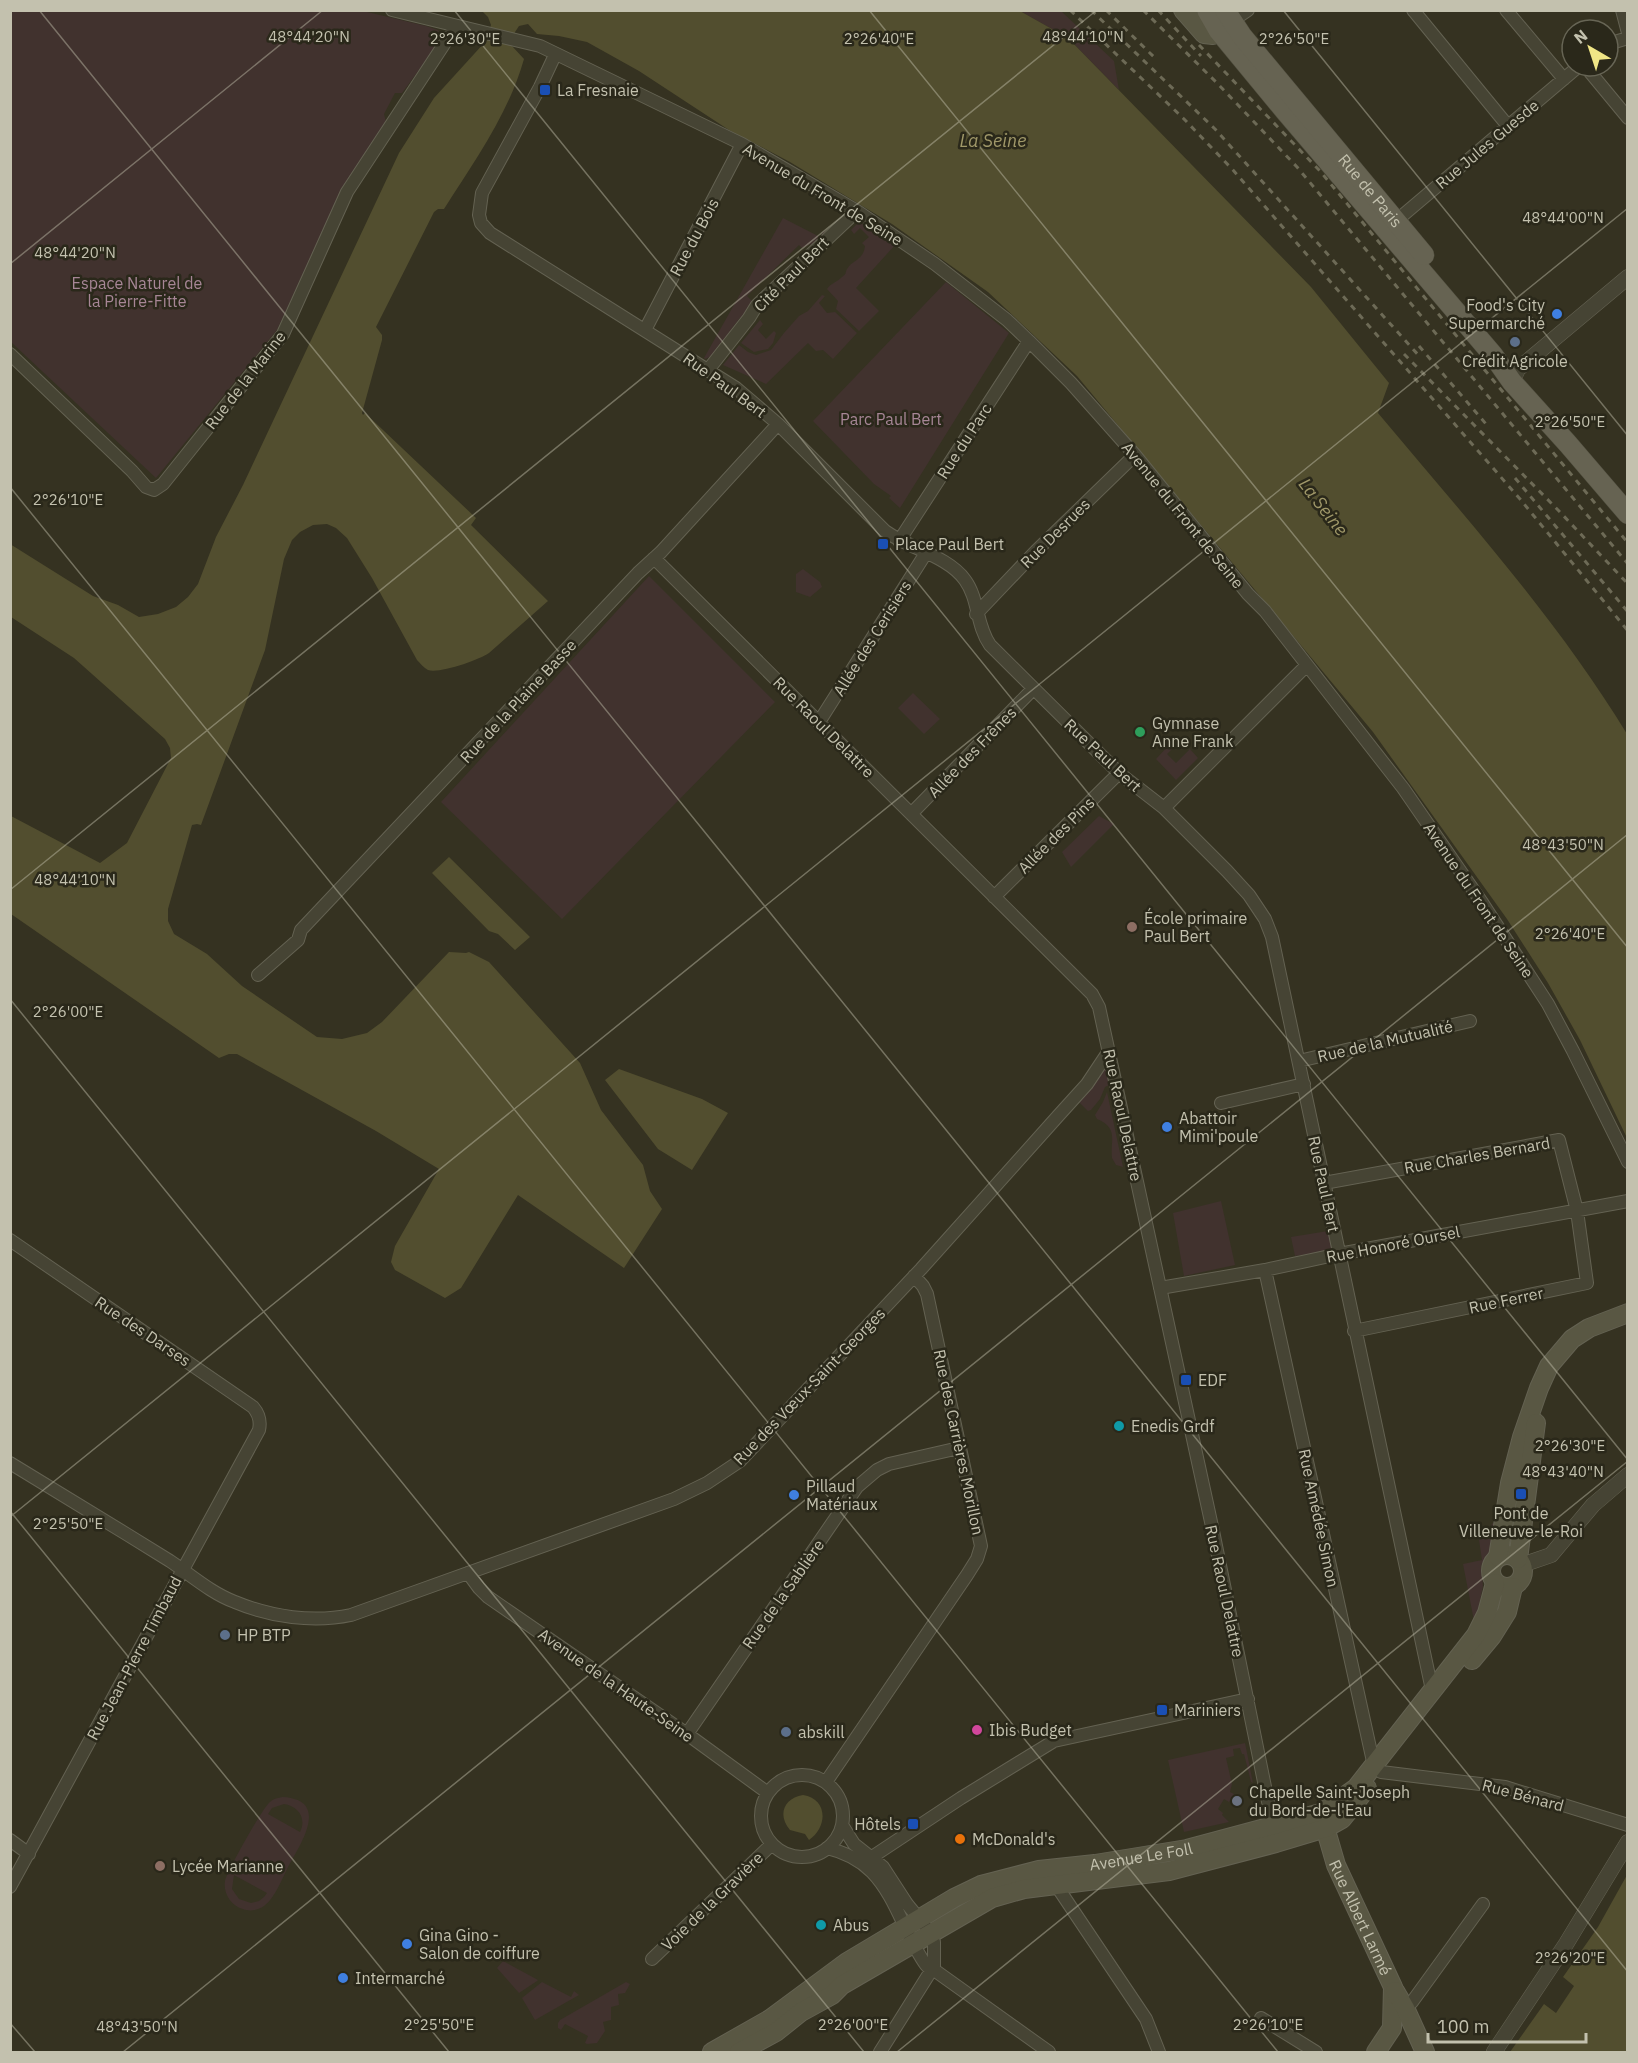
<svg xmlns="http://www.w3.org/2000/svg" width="1638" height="2063" font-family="'IBM Plex Sans',sans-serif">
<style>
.green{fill:#41322e;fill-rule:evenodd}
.water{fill:#524e2f}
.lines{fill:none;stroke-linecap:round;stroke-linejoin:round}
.minor-casing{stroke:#646252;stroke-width:14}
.tertiary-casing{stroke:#646252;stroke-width:16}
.secondary-casing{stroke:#646252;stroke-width:20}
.primary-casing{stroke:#4f4d3e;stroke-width:21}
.minor{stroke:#464434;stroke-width:12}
.tertiary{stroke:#464434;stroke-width:15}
.secondary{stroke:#595743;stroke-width:18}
.primary{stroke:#666352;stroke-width:20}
.rail{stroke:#6d6a56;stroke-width:3;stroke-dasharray:6 6;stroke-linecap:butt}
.ticks{fill:none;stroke:#c3c1ae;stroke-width:1.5;stroke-opacity:0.45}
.transit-dot{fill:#1a4fb4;stroke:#2a281a;stroke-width:2}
.shop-dot{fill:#3f7fe0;stroke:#2a281a;stroke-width:2}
.service-dot{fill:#5c6f8a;stroke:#2a281a;stroke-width:2}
.leisure-dot{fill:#2e9e5b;stroke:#2a281a;stroke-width:2}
.education-dot{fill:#8d6e63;stroke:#2a281a;stroke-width:2}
.culture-dot{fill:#0f9aa8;stroke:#2a281a;stroke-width:2}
.hotel-dot{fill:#d1479c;stroke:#2a281a;stroke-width:2}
.worship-dot{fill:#6b7280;stroke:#2a281a;stroke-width:2}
.food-dot{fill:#e8710a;stroke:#2a281a;stroke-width:2}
.labels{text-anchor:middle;stroke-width:5;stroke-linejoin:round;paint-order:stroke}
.poi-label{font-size:16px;fill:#c3c1ae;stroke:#2a281a;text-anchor:start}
.street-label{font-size:16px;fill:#c3c1ae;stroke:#2a281a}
.park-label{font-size:16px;fill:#a78696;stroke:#2a281a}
.water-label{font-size:18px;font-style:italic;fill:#a09869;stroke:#2a281a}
.ticks-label{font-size:15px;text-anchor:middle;fill:#c3c1ae;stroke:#2a281a;stroke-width:5;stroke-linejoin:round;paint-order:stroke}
</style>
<rect width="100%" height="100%" fill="#353221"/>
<!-- green -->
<path class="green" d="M10 11H363L426 26 438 30 441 36 436 47 402 93H395L384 114 386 122 340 194 277 330 156 478 11 342Z
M1020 11H1061L1114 61 1119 90 1068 38Z
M783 218 820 237 824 231 827 233 812 249 810 244 802 248 799 245 747 296 753 302 745 319 740 318 730 331 731 335 715 355 705 359 704 358Z
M859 222 896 244 856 288 879 311 859 331 836 309 838 301 827 289C831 283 837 282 842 277 848 272 844 275 847 269 853 259 863 261 865 246L862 243 869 237 860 228 854 234 851 230Z
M946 282 1009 333 900 508 889 498 891 496 874 484 813 421Z
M822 295 825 296 819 303 827 313 835 312 857 333 833 359 823 350 816 351 808 343 766 384 723 365 739 345 748 352 756 355 771 350 784 333 799 316 808 311Z
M760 320 763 324 758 330 766 339 774 331 776 333 773 343 768 349 754 352 741 343Z
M803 569 820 582 822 587 810 597 796 592V574Z
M649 576 775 702 562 919 441 802Z
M913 693 940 719 924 734 898 708Z
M1170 744 1174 747 1167 754 1176 763 1190 749 1198 758 1176 780 1156 759Z
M1099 816 1114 824 1071 867 1062 852Z
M1106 1065 1111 1084 1105 1087 1100 1099 1091 1110 1088 1111 1079 1102Z
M1107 1092 1123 1167 1116 1165 1112 1158C1110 1140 1119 1128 1097 1119L1095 1115 1103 1102Z
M1221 1201 1235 1265 1184 1276 1173 1213Z
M1328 1231 1332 1248 1329 1251 1295 1256 1291 1237Z
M1498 1517 1490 1550 1481 1566 1483 1586 1475 1626 1463 1564 1482 1560 1479 1540Z
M1245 1743 1253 1783 1251 1782 1244 1754H1242L1240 1748 1233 1749 1234 1756 1226 1758 1232 1784 1230 1792 1234 1794 1229 1802 1224 1799 1218 1809 1223 1813 1222 1815 1229 1822 1184 1832 1168 1760Z
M283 1797C331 1800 300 1845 288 1867 282 1879 275 1898 264 1906 258 1910 250 1912 243 1909 231 1906 223 1893 225 1881 227 1871 263 1807 270 1802 274 1798 278 1798 283 1797ZM284 1804C298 1806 307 1818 300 1832L268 1814 272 1808ZM234 1875 267 1893 264 1897 259 1901 251 1903 239 1899 232 1889Z
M503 1961 538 1980 537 1981 519 1993 497 1968Z
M542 1982 571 1997 574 1991 579 1995 535 2020 522 1998Z
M626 1982 630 1984 625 1993 618 1994 619 2005 611 2007V2020L603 2022 605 2031 597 2043 587 2044 585 2043 588 2036 565 2024 561 2030 558 2028V2023L560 2020Z"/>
<!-- water -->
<path class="water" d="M482 11H1020L1068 38 1311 287 1389 383 1378 413C1465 517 1557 619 1627 734V1138L1580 1040 1548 983 1507 919 1373 732 1077 376 988 292 892 224 790 162 729 130 639 71 587 42 559 36 537 34 528 24 519 26 515 32 512 46 524 59C509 113 474 162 444 209H438L434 212 376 327 382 335V340L362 413 363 415 365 413 476 518 471 525 548 601 489 653C479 660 439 674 428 670 424 668 420 663 417 660L372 578 347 538 336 528 327 524 313 525 300 532 292 540 284 559 265 650 201 825 197 824 192 825 168 909V921L174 934 207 954 242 986 317 1037 342 1039 367 1033 382 1022 449 952 466 953 469 952 489 962 580 1063 601 1110 643 1165 650 1191 662 1209 624 1268 518 1195 461 1288 445 1298 395 1270 391 1262 395 1246 439 1169 376 1131 237 1054H229L219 1058 11 914V816L100 863 127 843 171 758 170 748 165 739 74 658 11 617 10 544 93 596 118 605 139 617 158 614 176 607 188 597 198 584 216 537 243 485 399 153 434 98 485 42 491 25 488 17Z
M449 857 530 937 515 950 498 934 489 931 432 873Z
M619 1069 702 1099 728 1113 692 1170 658 1149 605 1080Z
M803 1795C828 1799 828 1827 809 1840L805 1834 790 1830C777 1815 784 1798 803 1795Z
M1627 1875V2052H1510L1544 2004 1556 2013 1574 1986 1563 1977 1598 1927Z"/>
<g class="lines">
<!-- minor casing -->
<g class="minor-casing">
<path id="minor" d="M392 10 540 46 742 144 857 211 935 264 1007 320 1029 341 1071 383 1135 455 1248 594 1265 611 1403 788 1483 904 1548 1004 1573 1051 1628 1162
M1413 10 1508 126
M1506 10 1564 79
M1622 10 1628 33
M1232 21 1248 10
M1608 44 1628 38
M555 55 540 87 482 193 479 215 481 223 490 233 736 388 778 424 885 531C908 548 948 556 965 580 979 599 976 625 990 645L1119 773 1164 808 1227 871 1249 895 1265 919 1272 937 1432 1690
M1585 66 1628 118
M1396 221 1579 66
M645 330 742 144
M10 354 132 471 146 487 154 490 163 484 283 334 347 192 456 26
M708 370 749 318 757 305 857 211
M899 541 1029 341
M654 558 1092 994 1099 1007 1213 1531 1274 1831
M976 614 1036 551 1135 455
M819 722 926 553
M1164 808 1307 665
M911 814 1033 689
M994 897 1119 773
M258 975 298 940 301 930 638 573 661 552 778 424
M1299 1061 1470 1021
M1221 1103 1304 1084
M1324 1183 1559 1140 1577 1211 1587 1283 1354 1331
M10 1240 253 1407C259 1414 261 1421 259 1430L10 1887
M1265 1270 1374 1766
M1160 1288 1265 1270 1339 1254 1628 1201
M10 1463C64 1496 117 1528 170 1561 191 1575 211 1593 235 1602 271 1617 313 1623 351 1615L674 1499 707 1483 740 1461 921 1269 1058 1116 1087 1084 1109 1051
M468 1573 479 1588 488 1597 687 1734 768 1793
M687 1734 857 1487 877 1470 889 1464 959 1448
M1381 1772 1505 1787 1628 1825
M761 1816a41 41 0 1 1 82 0a41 41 0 1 1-82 0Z
M826 1782 967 1575 977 1559 981 1546 927 1294 923 1286 914 1276
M842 1825 854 1844 883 1867 907 1904 925 1926 934 1942V1966L880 2052
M10 1840 29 1854
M827 1848C844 1852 859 1859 872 1872 897 1898 905 1936 926 1965 929 1969 932 1970 937 1972L1049 2052
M872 1857 961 1798 1054 1741 1248 1699
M1056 1885 1146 2019 1159 2052
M652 1959 772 1844
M1399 2011 1412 2002 1483 1904
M1261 2018 1316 2052"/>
</g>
<!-- tertiary casing -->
<g class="tertiary-casing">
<path id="tertiary" d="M1512 382 1518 369 1628 277
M1522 1565 1551 1555 1593 1505 1628 1475
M1494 2052 1566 1944 1628 1842"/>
</g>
<!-- secondary casing -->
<g class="secondary-casing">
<g id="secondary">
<path d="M1183 10 1204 34 1213 35 1229 24"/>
<circle cx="1507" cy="1571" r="16"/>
<path d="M1498 1557 1510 1483 1522 1437 1539 1388 1549 1366 1572 1339 1589 1328 1628 1313"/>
<path d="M1518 1559 1536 1423"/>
<path d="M1472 1660 1492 1636 1507 1612 1513 1587"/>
<path id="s1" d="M1322 1817 1336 1865 1393 1987 1392 2028 1376 2052"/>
<path d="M1395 1991 1405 2008 1425 2052"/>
<path id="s2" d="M712 2052 770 2019 847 1962 954 1898 981 1885 1039 1870 1095 1864 1187 1849 1321 1813 1356 1788 1476 1635 1487 1613 1495 1583"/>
<path d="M739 2052 776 2032 801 2012 832 1995 842 1985 992 1898 1024 1889 1169 1871 1276 1843 1326 1828 1342 1819 1367 1788"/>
</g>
</g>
<!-- primary casing -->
<g class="primary-casing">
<g id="primary">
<path d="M1207 10 1219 31 1285 111 1493 355 1512 382 1568 444 1628 514"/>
<path id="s3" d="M1225 10 1242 36 1424 255"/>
</g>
</g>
<!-- minor -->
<use href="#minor" class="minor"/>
<!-- tertiary -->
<use href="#tertiary" class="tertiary"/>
<!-- secondary -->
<use href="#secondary" class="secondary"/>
<!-- primary -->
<use href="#primary" class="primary"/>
<!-- rail -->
<path class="rail" d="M1070 10 1184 119 1233 170 1520 499 1628 631
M1091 10 1215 129 1421 358
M1106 10 1156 59
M1143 10 1218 84 1297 167 1628 564
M1158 10 1201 56
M1199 45 1320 171 1628 543
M1419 346 1486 424
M1404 354 1558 510 1628 584
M1515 478 1628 612"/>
</g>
<!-- ticks -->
<path class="ticks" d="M39 10 1628 1972M454 10 1628 1460M869 10 1628 948M1283 10 1628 436M10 264 323 10M10 487 1278 2052M10 890 1097 10M10 999 864 2052M10 1511 449 2052M10 1517 1628 208M10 2023 35 2052M123 2052 1628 834M897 2052 1628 1461"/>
<!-- markers -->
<g class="transit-dot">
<rect x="539" y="84" width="12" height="12" rx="3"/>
<rect x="877" y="538" width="12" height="12" rx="3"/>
<rect x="1180" y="1374" width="12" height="12" rx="3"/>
<rect x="1515" y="1488" width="12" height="12" rx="3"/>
<rect x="1156" y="1704" width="12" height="12" rx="3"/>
<rect x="907" y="1818" width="12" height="12" rx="3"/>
</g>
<g class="shop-dot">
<circle cx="1557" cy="314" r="6"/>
<circle cx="1167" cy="1127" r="6"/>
<circle cx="794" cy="1495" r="6"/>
<circle cx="407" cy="1944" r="6"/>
<circle cx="343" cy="1978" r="6"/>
</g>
<g class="service-dot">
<circle cx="1515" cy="342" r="6"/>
<circle cx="225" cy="1635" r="6"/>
<circle cx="786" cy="1732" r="6"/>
</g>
<circle class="leisure-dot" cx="1140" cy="732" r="6"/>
<g class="education-dot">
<circle cx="1132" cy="927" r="6"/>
<circle cx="160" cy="1866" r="6"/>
</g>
<g class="culture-dot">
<circle cx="1119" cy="1426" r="6"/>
<circle cx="821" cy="1925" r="6"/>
</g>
<circle class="hotel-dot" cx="977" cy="1730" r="6"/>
<circle class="worship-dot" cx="1237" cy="1801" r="6"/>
<circle class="food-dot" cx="960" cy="1839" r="6"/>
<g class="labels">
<!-- poi labels -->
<g class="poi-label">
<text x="557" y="96">La Fresnaie</text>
<text x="1545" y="311" text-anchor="end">Food's City<tspan x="1545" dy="18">Supermarché</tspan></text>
<text x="1515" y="367" text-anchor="middle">Crédit Agricole</text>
<text x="895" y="550">Place Paul Bert</text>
<text x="1152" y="729">Gymnase<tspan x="1152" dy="18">Anne Frank</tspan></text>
<text x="1144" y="924">École primaire<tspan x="1144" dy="18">Paul Bert</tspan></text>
<text x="1179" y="1124">Abattoir<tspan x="1179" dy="18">Mimi'poule</tspan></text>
<text x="1198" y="1386">EDF</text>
<text x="1131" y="1432">Enedis Grdf</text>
<text x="806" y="1492">Pillaud<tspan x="806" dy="18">Matériaux</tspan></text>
<text x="1521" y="1519" text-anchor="middle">Pont de<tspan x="1521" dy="18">Villeneuve-le-Roi</tspan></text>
<text x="237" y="1641">HP BTP</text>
<text x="1174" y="1716">Mariniers</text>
<text x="989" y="1736">Ibis Budget</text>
<text x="798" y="1738">abskill</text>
<text x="1249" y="1798">Chapelle Saint-Joseph<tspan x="1249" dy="18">du Bord-de-l'Eau</tspan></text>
<text x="901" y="1830" text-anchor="end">Hôtels</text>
<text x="972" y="1845">McDonald's</text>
<text x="172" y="1872">Lycée Marianne</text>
<text x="833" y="1931">Abus</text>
<text x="419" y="1941">Gina Gino -<tspan x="419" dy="18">Salon de coiffure</tspan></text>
<text x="355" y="1984">Intermarché</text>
</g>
<!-- street labels -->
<g class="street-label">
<text transform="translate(1487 144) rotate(-40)" y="6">Rue Jules Guesde</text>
<text dy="6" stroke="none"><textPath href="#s3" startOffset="232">Rue de Paris</textPath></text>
<text transform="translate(823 194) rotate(31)" y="6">Avenue du Front de Seine</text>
<text transform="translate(694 237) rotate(-62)" y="6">Rue du Bois</text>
<text transform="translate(791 274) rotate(-45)" y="6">Cité Paul Bert</text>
<text transform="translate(245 380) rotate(-52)" y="6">Rue de la Marine</text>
<text transform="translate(725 385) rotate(36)" y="6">Rue Paul Bert</text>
<text transform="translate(964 441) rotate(-57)" y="6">Rue du Parc</text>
<text transform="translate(1183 515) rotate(51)" y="6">Avenue du Front de Seine</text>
<text transform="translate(1055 533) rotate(-45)" y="6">Rue Desrues</text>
<text transform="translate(872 638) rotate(-58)" y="6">Allée des Cerisiers</text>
<text transform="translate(518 701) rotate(-47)" y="6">Rue de la Plaine Basse</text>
<text transform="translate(824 727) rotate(45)" y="6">Rue Raoul Delattre</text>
<text transform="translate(972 752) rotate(-46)" y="6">Allée des Frênes</text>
<text transform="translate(1103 755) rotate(43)" y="6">Rue Paul Bert</text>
<text transform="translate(1056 835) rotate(-45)" y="6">Allée des Pins</text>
<text transform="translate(1479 900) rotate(56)" y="6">Avenue du Front de Seine</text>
<text transform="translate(1385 1041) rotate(-13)" y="6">Rue de la Mutualité</text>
<text transform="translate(1123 1115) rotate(78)" y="6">Rue Raoul Delattre</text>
<text transform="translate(1477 1155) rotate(-10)" y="6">Rue Charles Bernard</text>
<text transform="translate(1324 1184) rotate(78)" y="6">Rue Paul Bert</text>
<text transform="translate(1393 1244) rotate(-11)" y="6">Rue Honoré Oursel</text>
<text transform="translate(1506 1300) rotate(-12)" y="6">Rue Ferrer</text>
<text transform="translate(143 1331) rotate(34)" y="6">Rue des Darses</text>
<text transform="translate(809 1386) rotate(-46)" y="6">Rue des Vœux-Saint-Georges</text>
<text transform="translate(959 1442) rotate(78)" y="6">Rue des Carrières Morillon</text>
<text transform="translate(1319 1518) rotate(78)" y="6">Rue Amédée Simon</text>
<text transform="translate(1225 1591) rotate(78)" y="6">Rue Raoul Delattre</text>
<text transform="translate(783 1594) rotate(-55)" y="6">Rue de la Sablière</text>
<text transform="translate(134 1658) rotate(-62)" y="6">Rue Jean-Pierre Timbaud</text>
<text transform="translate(616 1685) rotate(35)" y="6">Avenue de la Haute-Seine</text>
<text transform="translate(1523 1795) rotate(15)" y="6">Rue Bénard</text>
<text dy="6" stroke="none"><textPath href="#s2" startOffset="480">Avenue Le Foll</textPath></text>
<text transform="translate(712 1901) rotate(-44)" y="6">Voie de la Gravière</text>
<text dy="6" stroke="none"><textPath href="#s1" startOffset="108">Rue Albert Larmé</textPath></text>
</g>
<!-- park labels -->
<g class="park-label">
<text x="137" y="289">Espace Naturel de<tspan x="137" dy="18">la Pierre-Fitte</tspan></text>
<text x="891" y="425">Parc Paul Bert</text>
</g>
<!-- water labels -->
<g class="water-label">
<text x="993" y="147">La Seine</text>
<text transform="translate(1323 507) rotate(52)" y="6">La Seine</text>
</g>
</g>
<g class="ticks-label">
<text x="309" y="42">48°44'20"N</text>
<text x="1083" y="42">48°44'10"N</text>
<text x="879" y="44">2°26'40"E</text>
<text x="465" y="44">2°26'30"E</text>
<text x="1294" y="44">2°26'50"E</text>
<text x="1563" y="223">48°44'00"N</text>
<text x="75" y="258">48°44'20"N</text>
<text x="1570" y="427">2°26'50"E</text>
<text x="68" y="505">2°26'10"E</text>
<text x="1563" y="850">48°43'50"N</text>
<text x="75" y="885">48°44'10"N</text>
<text x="1570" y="939">2°26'40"E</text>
<text x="68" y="1017">2°26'00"E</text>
<text x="1570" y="1451">2°26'30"E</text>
<text x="1563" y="1477">48°43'40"N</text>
<text x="68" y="1529">2°25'50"E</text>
<text x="1570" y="1963">2°26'20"E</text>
<text x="439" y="2030">2°25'50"E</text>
<text x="853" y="2030">2°26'00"E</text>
<text x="1268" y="2030">2°26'10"E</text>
<text x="137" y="2032">48°43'50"N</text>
</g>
<!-- border -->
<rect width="1638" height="2063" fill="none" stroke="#c3c1ae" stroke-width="24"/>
<!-- north arrow -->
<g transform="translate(1590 48) rotate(321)"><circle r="28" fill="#2a281a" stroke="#676555" stroke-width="1.5"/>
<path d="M0-4.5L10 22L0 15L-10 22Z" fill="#f0e686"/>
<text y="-9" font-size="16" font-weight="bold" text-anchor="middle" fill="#c3c1ae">N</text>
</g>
<!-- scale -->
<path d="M1428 2033v9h158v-9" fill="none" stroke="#c3c1ae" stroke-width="3"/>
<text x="1437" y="2033" font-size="18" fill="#c3c1ae" stroke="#2a281a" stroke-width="4.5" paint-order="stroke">100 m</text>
</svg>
